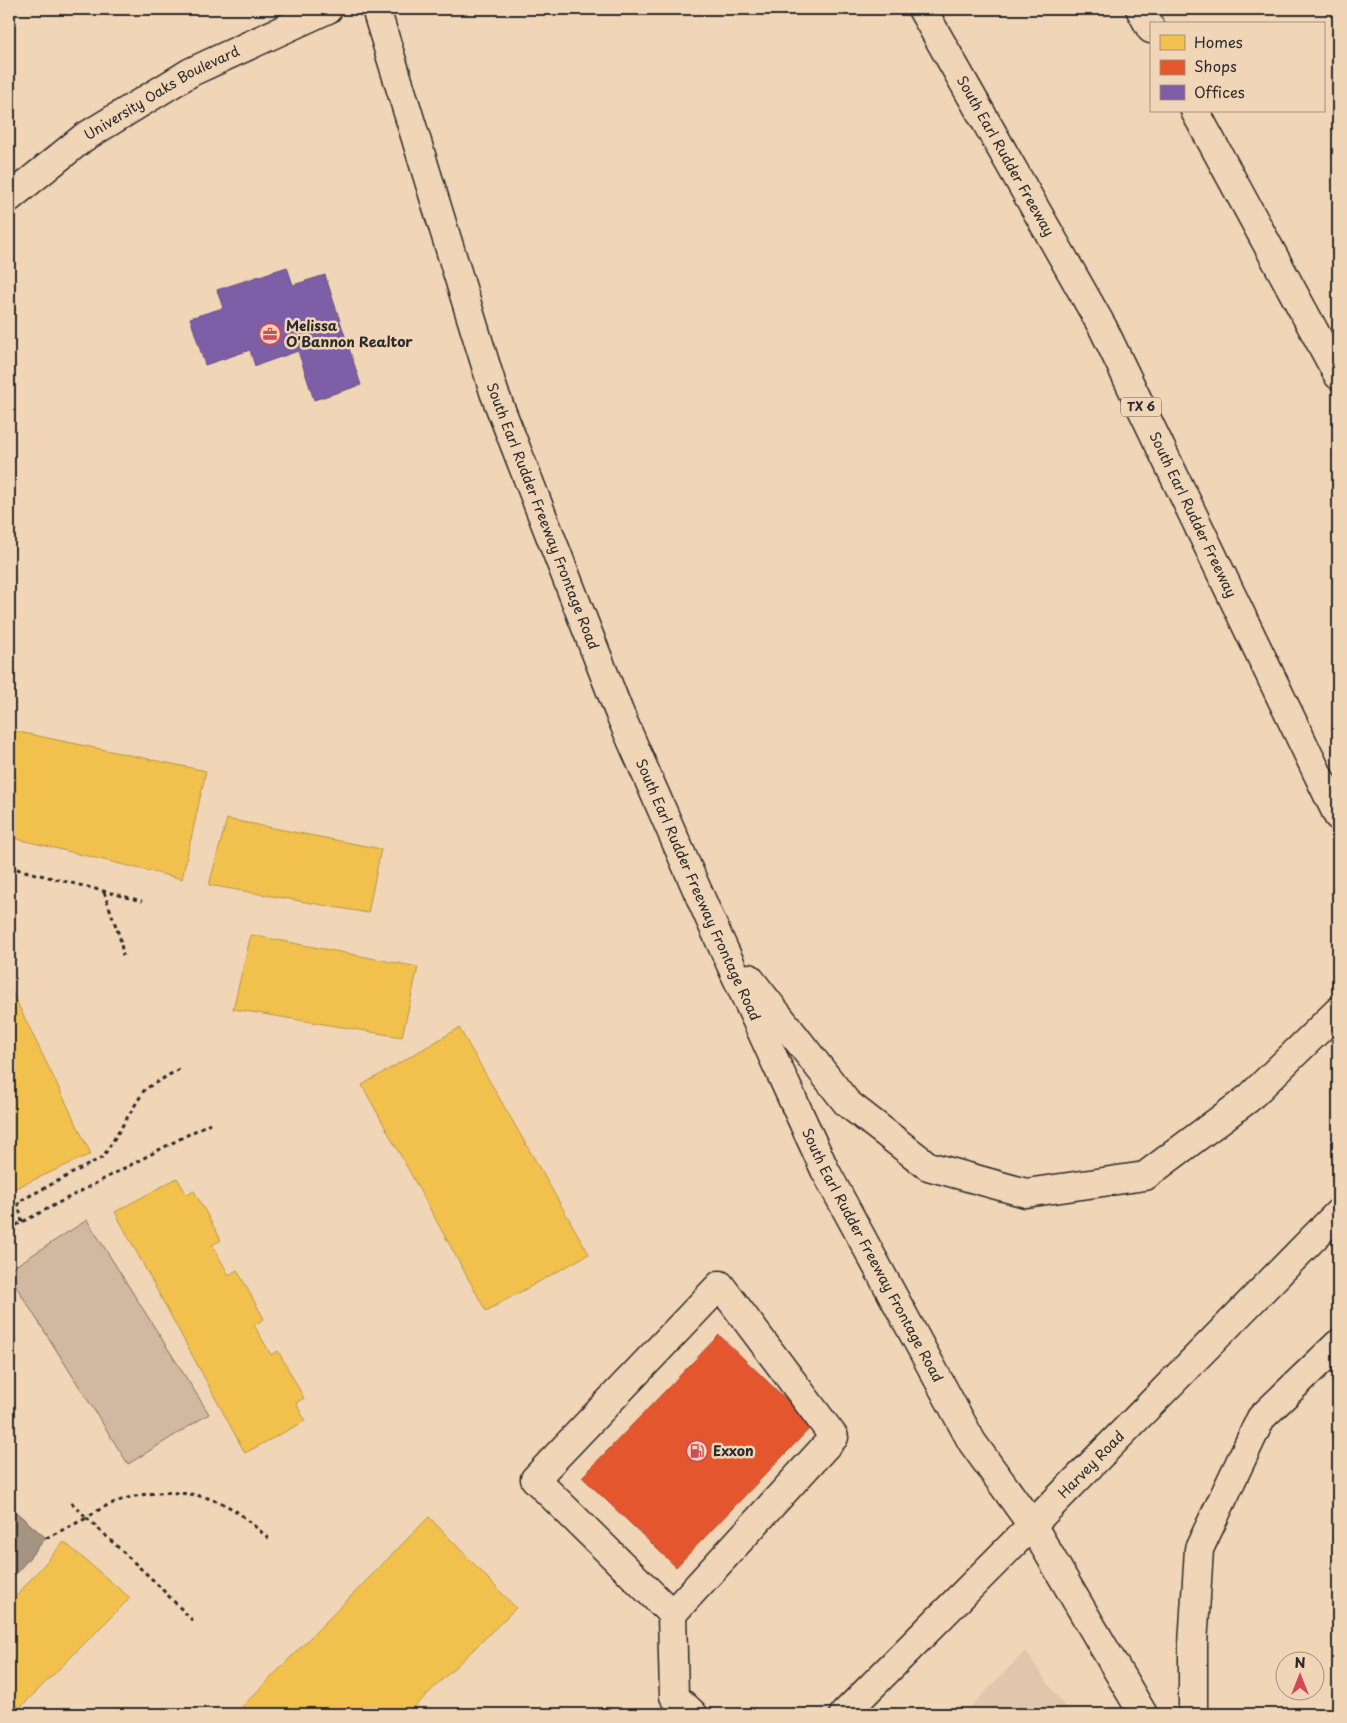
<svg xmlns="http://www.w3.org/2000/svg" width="1347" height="1723" font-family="'Playpen Sans',sans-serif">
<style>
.built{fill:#e0c7ab}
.green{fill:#d0b9a0;stroke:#7e7266}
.water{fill:#a49481;stroke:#746a5f}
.homes{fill:#f2c14e;stroke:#b69444}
.shops{fill:#e4572e;stroke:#ac4a2d}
.offices{fill:#7b5ea7;stroke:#634f82}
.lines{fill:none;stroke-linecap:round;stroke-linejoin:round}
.minor-casing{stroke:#2b2b2b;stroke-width:31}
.major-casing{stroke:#2b2b2b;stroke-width:31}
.highway-casing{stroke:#2b2b2b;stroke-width:31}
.path{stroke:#2b2b2b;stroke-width:3;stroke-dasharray:4 4;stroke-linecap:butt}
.minor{stroke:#f0d5b7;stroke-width:28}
.major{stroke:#f0d5b7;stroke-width:28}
.highway{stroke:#f0d5b7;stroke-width:28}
.labels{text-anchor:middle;stroke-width:5;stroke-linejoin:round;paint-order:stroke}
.shield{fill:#f0d5b7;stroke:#665e55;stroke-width:1}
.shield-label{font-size:12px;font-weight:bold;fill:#2b2b2b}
.street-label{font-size:14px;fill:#2b2b2b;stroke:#f0d5b7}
.poi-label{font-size:14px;font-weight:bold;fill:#2b2b2b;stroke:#f0d5b7;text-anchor:start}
</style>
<rect width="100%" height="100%" fill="#f0d5b7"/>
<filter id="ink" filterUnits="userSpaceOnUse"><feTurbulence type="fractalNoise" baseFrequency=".02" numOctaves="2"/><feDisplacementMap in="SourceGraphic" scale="10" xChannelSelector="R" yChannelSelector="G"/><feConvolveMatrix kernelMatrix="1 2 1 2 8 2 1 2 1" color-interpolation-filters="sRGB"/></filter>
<g filter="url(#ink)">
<!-- built -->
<path class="built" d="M1025 1651 1070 1714H964Z"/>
<!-- green -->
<path class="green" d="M87 1220 209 1414 128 1464 9 1275V1270Z"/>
<!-- water -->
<path class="water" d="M9 1506 46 1538 9 1582Z"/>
<!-- homes -->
<path class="homes" d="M9 730 206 771 182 879 9 837Z
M227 819 381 849 368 913 209 885Z
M251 935 418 967 402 1037 233 1009Z
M9 986 91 1154 9 1191Z
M459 1028 589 1254 486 1311 362 1085Z
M177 1178 187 1195 194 1191 221 1240 212 1245 229 1275 237 1270 264 1319 254 1325 271 1355 278 1351 304 1398 296 1403 305 1421 245 1453 115 1212Z
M429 1517 516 1608 407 1714H235Z
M64 1542 130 1598 14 1714H9V1604Z"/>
<!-- shops -->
<path class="shops" d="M719 1335 813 1425 676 1567 582 1477Z"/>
<!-- offices -->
<path class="offices" d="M287 267 293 285 325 275 361 385 314 400 298 351 255 366 250 350 205 365 190 318 223 308 217 290Z"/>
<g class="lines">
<!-- minor casing -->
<g class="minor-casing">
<g id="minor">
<path id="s1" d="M9 198 83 138 191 72 328 9"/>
<path d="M672 1614 535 1479 720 1285 834 1437 672 1614 674 1696 693 1714"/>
</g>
</g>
<!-- major casing -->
<g class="major-casing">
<g id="major">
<path id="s2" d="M376 9 494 392 619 712 709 917 825 1170 972 1442 1032 1525 1143 1714"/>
<path d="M749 978 847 1103 928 1166 1026 1193 1145 1176 1249 1098 1338 1011"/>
<path id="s3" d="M844 1714 1032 1525 1338 1213"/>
<path d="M1193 1714V1644L1199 1549 1261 1418 1338 1344"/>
</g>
</g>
<!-- highway casing -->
<g class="highway-casing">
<g id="highway">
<path id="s4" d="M922 9 1103 328 1338 816"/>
<path d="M1140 9 1151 29"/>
<path d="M1195 111 1338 375"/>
</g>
</g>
<!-- path -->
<path class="path" d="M9 867 142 901
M104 892 120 938 123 956
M22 1222 18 1202 103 1157 145 1089 181 1068
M9 1229 210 1123
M46 1538 87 1518 70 1501
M193 1621 155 1582 87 1518C123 1489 189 1484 229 1507 244 1515 258 1530 271 1540"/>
<!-- minor -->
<use href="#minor" class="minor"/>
<!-- major -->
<use href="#major" class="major"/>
<!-- highway -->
<use href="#highway" class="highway"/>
</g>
</g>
<!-- icons -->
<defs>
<g id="office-ring" transform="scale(1.125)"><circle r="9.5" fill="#f0d5b7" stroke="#d1495b" stroke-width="1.5"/><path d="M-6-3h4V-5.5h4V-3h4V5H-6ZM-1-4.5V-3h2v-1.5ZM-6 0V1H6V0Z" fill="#d1495b"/></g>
<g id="fuel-ring" transform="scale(1.125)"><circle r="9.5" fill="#f0d5b7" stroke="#d1495b" stroke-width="1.5"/><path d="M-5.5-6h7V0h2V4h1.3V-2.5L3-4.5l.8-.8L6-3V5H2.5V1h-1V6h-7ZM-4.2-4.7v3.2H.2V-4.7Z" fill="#d1495b"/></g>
</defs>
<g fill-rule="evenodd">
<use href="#office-ring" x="270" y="334"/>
<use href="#fuel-ring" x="697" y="1451"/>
</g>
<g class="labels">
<!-- shield labels -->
<rect class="shield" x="1121" y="397.5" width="40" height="19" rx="4"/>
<g class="shield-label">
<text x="1141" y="411">TX 6</text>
</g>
<!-- street labels -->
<g class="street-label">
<text dy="5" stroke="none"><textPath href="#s1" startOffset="186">University Oaks Boulevard</textPath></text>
<text dy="5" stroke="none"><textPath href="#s4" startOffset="169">South Earl Rudder Freeway</textPath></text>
<text dy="5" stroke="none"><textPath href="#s2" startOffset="534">South Earl Rudder Freeway Frontage Road</textPath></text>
<text dy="5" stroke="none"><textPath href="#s4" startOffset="574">South Earl Rudder Freeway</textPath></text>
<text dy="5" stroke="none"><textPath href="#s2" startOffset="939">South Earl Rudder Freeway Frontage Road</textPath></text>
<text dy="5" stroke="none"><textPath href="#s2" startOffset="1344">South Earl Rudder Freeway Frontage Road</textPath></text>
<text dy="5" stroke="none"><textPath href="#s3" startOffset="351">Harvey Road</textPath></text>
</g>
<!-- poi labels -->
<g class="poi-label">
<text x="286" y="331">Melissa<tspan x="286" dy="16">O'Bannon Realtor</tspan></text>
<text x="713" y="1456">Exxon</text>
</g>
</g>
<!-- margin -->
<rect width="1347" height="1723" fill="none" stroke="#f0d5b7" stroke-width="30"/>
<rect x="15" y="15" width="1317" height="1693" fill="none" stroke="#2b2b2b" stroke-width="2" filter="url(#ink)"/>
<!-- legend -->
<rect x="1150" y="22" width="175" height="90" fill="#f0d5b7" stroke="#a1917f"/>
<rect x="1160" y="35" width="25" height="15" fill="#f2c14e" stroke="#a1917f"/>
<text x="1194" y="48" font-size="15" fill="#2b2b2b">Homes</text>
<rect x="1160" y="60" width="25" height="15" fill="#e4572e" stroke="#a1917f"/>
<text x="1194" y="72" font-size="15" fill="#2b2b2b">Shops</text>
<rect x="1160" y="85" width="25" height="15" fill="#7b5ea7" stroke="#a1917f"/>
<text x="1194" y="98" font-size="15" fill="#2b2b2b">Offices</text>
<!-- north arrow -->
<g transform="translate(1300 1676)"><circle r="24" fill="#f0d5b7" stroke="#a1917f"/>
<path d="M0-4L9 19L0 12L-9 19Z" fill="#d1495b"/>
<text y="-8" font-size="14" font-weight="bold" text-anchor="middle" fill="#2b2b2b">N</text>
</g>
</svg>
